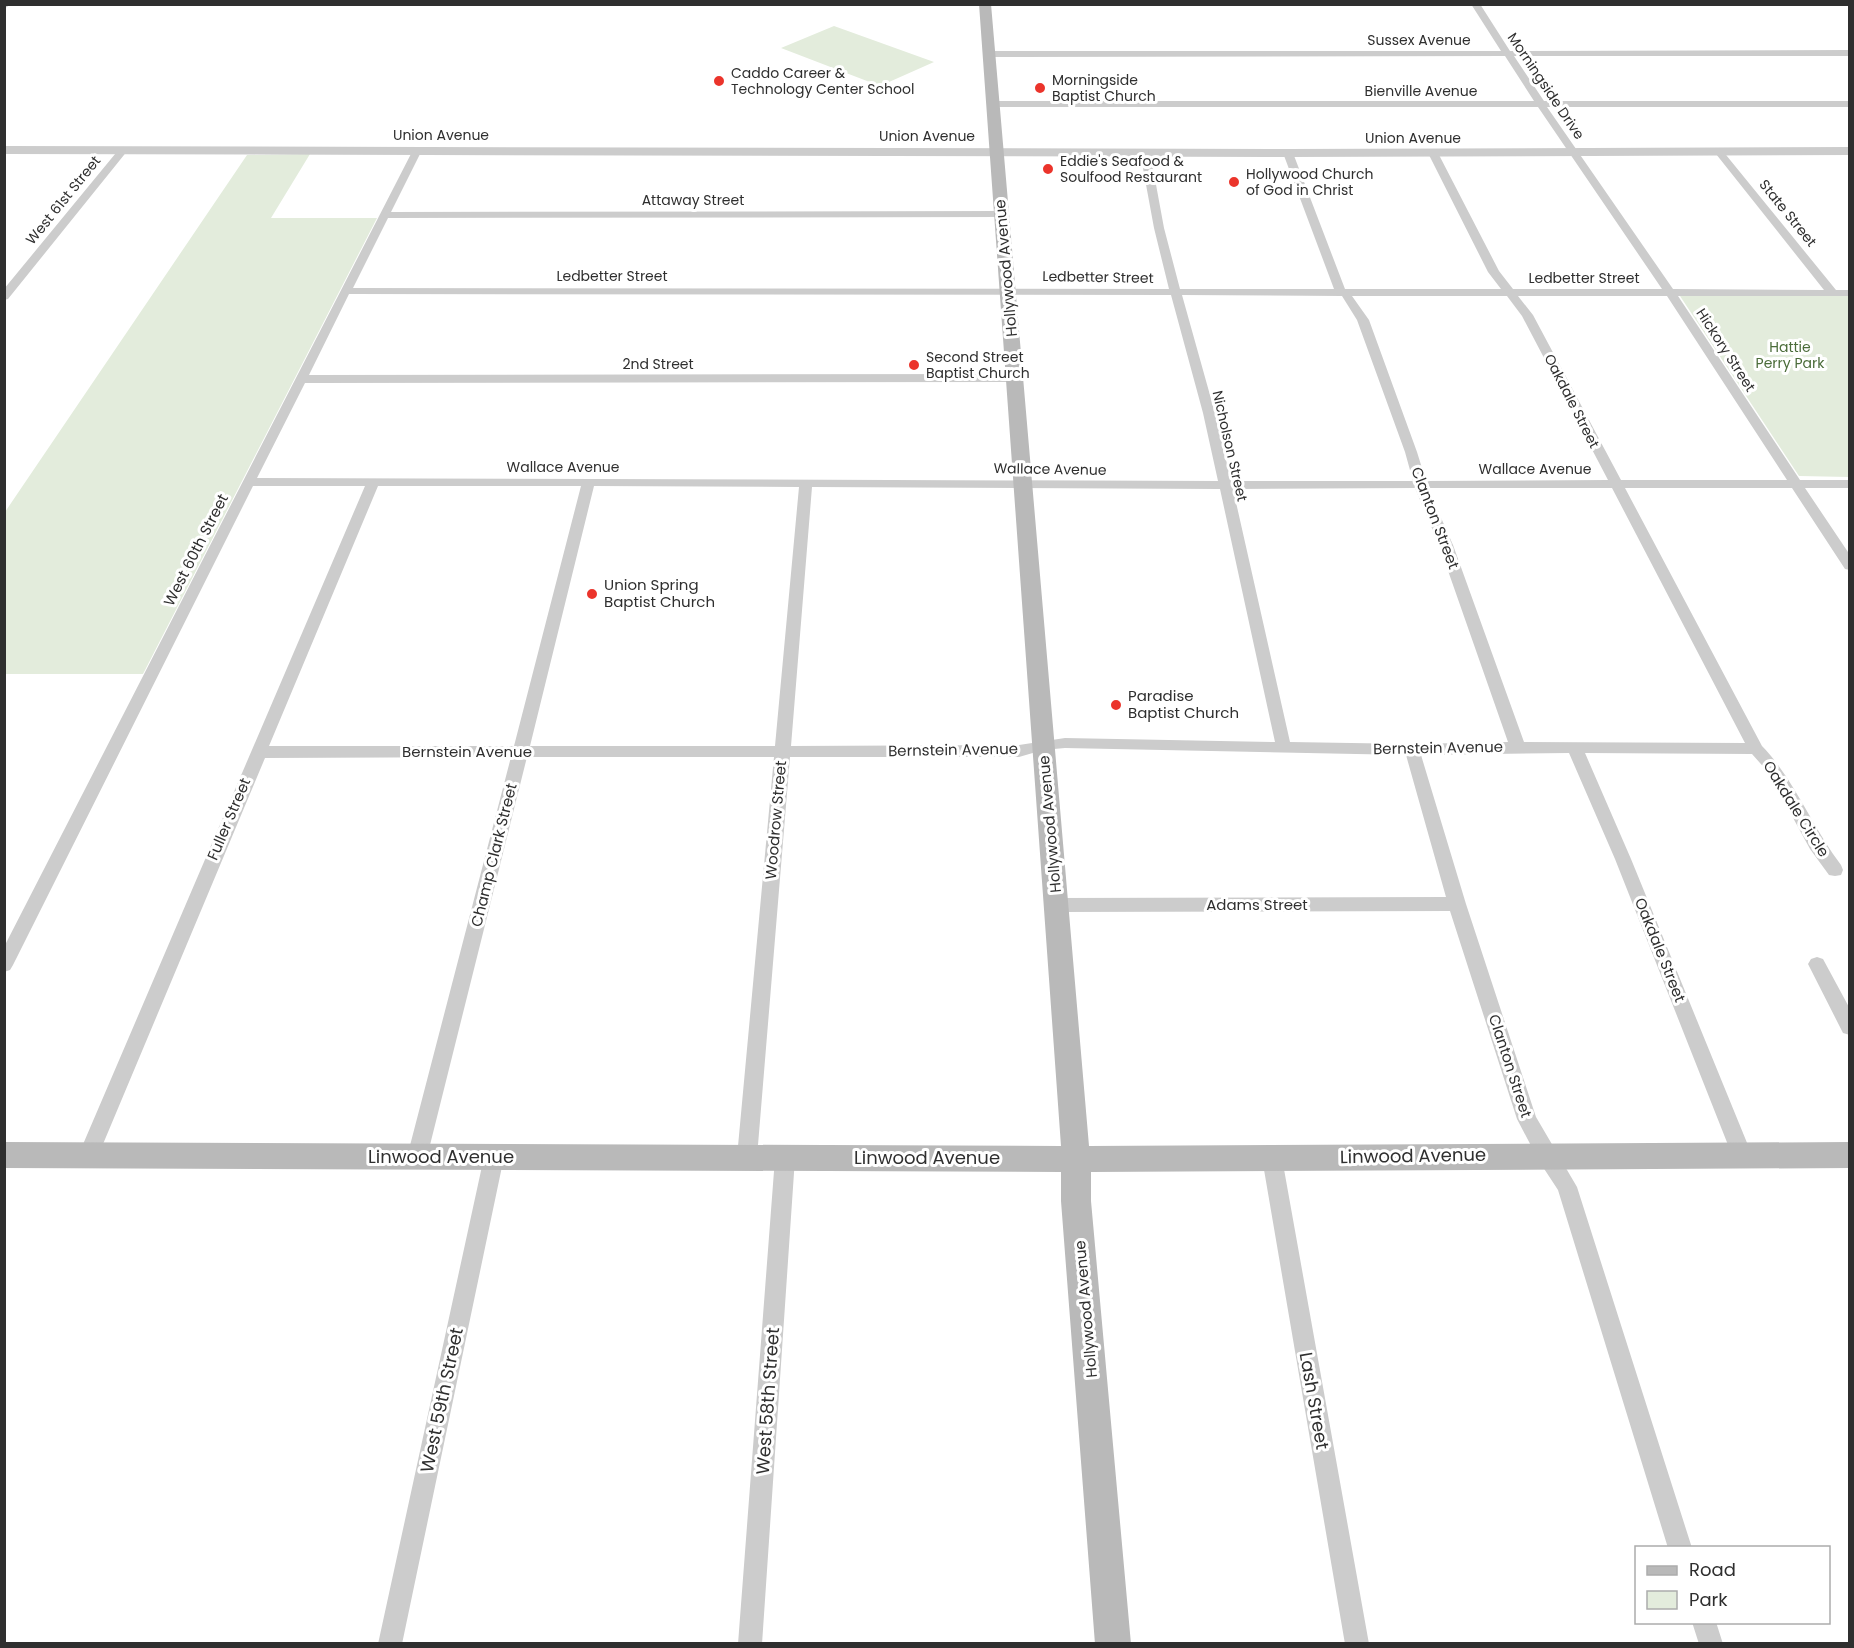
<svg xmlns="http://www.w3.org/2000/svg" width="1854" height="1648" font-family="Poppins,sans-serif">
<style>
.green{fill:#e3ecdc}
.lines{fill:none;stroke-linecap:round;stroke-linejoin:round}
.minor{fill:#ccc;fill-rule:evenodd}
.tertiary{fill:#ccc;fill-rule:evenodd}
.secondary{fill:#b9b9b9;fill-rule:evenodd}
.poi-dot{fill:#eb342b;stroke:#fff;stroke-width:2}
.labels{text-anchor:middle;stroke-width:6;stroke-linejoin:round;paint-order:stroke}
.far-street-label{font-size:14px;fill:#2f2f2f;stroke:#fff}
.far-poi-label{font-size:14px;fill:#2f2f2f;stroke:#fff;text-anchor:start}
.far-park-label{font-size:14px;fill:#4b6c3a;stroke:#fff}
.street-label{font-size:15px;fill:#2f2f2f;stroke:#fff}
.poi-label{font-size:15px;fill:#2f2f2f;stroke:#fff;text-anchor:start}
.near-street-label{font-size:18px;fill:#2f2f2f;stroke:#fff}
</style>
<rect width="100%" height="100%" fill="#fff"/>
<!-- green -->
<path class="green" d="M834 26 934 62 880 86 781 48Z
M310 154 271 218H377L143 674H5V512L247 155Z
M1680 296H1849V477L1799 476Z"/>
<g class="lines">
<!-- minor -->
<path class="minor" d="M1471 4H1480L1510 51 1850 50V56H1514L1544 101H1850V107H1547L1673 289 1824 290 1716 154V150H1722L1836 290H1850V296H1678L1800 480H1850V488H1805L1850 555V570L1845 569 1792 488H1625L1762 746C1795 780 1812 827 1841 865L1843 870 1841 875 1835 876 1829 875 1810 849 1768 772 1752 754 1585 753 1631 859 1752 1155 1749 1161 1742 1164 1735 1161 1732 1155 1615 859 1569 753 1421 755 1466 904 1536 1117 1577 1187 1692 1548H1668L1558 1190 1539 1161 1517 1119 1450 911 1057 912 1051 910 1048 905 1051 900 1057 898 1446 897 1406 755 1065 748 1043 750 1019 757H790L757 1157 754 1163 747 1166 740 1163 737 1157 774 757H527L427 1157 424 1163 417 1166 410 1163 407 1157 511 757 265 758 98 1156 95 1162 88 1165 81 1162 78 1156 365 486H253L13 965 10 970 4 972V947L414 148 422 150 391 212 1002 211 1007 214 1002 217 388 218 353 288 1169 289 1154 228 1140 152 1145 149 1150 152 1164 228 1180 289H1334L1283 153 1288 150 1293 153 1345 289H1501L1488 272 1428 153 1433 150 1438 153 1499 271 1513 289H1662L1538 107H993L988 104 993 101H1534L1505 56 989 57 985 54 989 51H1501ZM349 294 1171 295 1203 413 1218 481 257 478 305 383 1015 382 1021 378 1015 374 309 375ZM1182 295 1342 296 1357 320 1405 452 1413 481H1231L1215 413ZM1352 296H1507L1522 316 1608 480 1426 481 1417 452 1369 320ZM1518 296H1667L1787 480H1621L1533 315ZM378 486H581L514 746H269ZM594 486 799 487 775 746H530ZM812 487 1220 489 1275 742 1065 738 1019 745 791 746ZM1415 488 1439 545 1508 742 1412 744 1290 742 1233 489ZM1428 488H1612L1745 743 1524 742 1453 545Z
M120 148 128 150 8 299 4 300V289Z
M1817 957 1823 959 1850 1009V1035L1843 1033 1808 964 1811 959Z
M494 1148 501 1151 504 1157 402 1644H378L484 1157 487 1151Z
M785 1149 792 1152 795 1158 762 1644H738L775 1158 778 1152Z
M1272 1149 1279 1152 1282 1158 1369 1644H1345L1262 1158 1265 1152Z
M1692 1622H1716L1723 1644H1699Z"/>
<!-- tertiary -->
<path class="tertiary" d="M4 4H11L4 9Z
M4 146 1288 149 1850 147V155L1288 157 4 154Z"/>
<!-- secondary -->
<path class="secondary" d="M979 4H991L1089 1146 1850 1142V1168L1091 1172V1201L1131 1644H1095L1061 1201V1172L4 1168V1142L1061 1146Z"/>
</g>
<!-- markers -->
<g class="poi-dot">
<circle cx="719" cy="81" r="6"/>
<circle cx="1040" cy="88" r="6"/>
<circle cx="1048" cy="169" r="6"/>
<circle cx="1234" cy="182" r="6"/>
<circle cx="914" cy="365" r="6"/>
<circle cx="592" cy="594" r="6"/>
<circle cx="1116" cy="705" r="6"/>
</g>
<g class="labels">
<!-- far-street labels -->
<g class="far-street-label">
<text x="1419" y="45">Sussex Avenue</text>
<text transform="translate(1546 86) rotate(56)" y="5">Morningside Drive</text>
<text x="1421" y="96">Bienville Avenue</text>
<text x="441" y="140">Union Avenue</text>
<text x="927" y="141">Union Avenue</text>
<text x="1413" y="143">Union Avenue</text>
<text transform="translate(63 200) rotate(-51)" y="5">West 61st Street</text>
<text x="693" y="205">Attaway Street</text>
<text transform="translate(1788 213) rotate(51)" y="5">State Street</text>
<text x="612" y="281">Ledbetter Street</text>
<text transform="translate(1098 277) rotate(1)" y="5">Ledbetter Street</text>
<text x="1584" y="283">Ledbetter Street</text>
<text transform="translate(1726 350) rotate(57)" y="5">Hickory Street</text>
<text x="658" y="369">2nd Street</text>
<text transform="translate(1572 401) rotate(63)" y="5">Oakdale Street</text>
<text transform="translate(1230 446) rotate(77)" y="5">Nicholson Street</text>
<text x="563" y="472">Wallace Avenue</text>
<text transform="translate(1050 469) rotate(1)" y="5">Wallace Avenue</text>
<text x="1535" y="474">Wallace Avenue</text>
</g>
<!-- far-poi labels -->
<g class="far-poi-label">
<text x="731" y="78">Caddo Career &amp;<tspan x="731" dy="16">Technology Center School</tspan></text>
<text x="1052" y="85">Morningside<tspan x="1052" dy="16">Baptist Church</tspan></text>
<text x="1060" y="166">Eddie's Seafood &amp;<tspan x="1060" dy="16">Soulfood Restaurant</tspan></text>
<text x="1246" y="179">Hollywood Church<tspan x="1246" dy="16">of God in Christ</tspan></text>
<text x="926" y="362">Second Street<tspan x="926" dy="16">Baptist Church</tspan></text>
</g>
<!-- far-park labels -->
<g class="far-park-label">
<text x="1790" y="352">Hattie<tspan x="1790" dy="16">Perry Park</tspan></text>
</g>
<!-- street labels -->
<g class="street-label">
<text transform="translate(1006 268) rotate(-95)" y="5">Hollywood Avenue</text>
<text transform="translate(1435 518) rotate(69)" y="5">Clanton Street</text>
<text transform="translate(196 550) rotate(-63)" y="5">West 60th Street</text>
<text transform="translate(1438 748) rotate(-1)" y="5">Bernstein Avenue</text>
<text transform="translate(953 750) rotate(-1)" y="5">Bernstein Avenue</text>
<text x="467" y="757">Bernstein Avenue</text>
<text transform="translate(1796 809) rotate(58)" y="5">Oakdale Circle</text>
<text transform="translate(229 819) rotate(-67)" y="5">Fuller Street</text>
<text transform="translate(776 820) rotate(-85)" y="5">Woodrow Street</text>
<text transform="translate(1050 824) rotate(-95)" y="5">Hollywood Avenue</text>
<text transform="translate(494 855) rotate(-76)" y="5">Champ Clark Street</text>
<text x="1257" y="910">Adams Street</text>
<text transform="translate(1660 950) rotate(68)" y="5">Oakdale Street</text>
<text transform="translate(1510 1066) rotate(72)" y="5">Clanton Street</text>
<text transform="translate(1086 1309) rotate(-95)" y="5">Hollywood Avenue</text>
</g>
<!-- poi labels -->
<g class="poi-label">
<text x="604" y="590">Union Spring<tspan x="604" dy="17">Baptist Church</tspan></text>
<text x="1128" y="701">Paradise<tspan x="1128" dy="17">Baptist Church</tspan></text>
</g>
<!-- near-street labels -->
<g class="near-street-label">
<text transform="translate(1413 1156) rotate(-1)" y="6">Linwood Avenue</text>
<text x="441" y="1163">Linwood Avenue</text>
<text x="927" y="1164">Linwood Avenue</text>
<text transform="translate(442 1400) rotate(-78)" y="6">West 59th Street</text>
<text transform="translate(768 1401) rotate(-86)" y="6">West 58th Street</text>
<text transform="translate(1314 1401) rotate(80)" y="6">Lash Street</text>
</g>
</g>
<!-- border -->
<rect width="1854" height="1648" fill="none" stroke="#2f2f2f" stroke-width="12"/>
<!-- legend -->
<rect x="1635" y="1546" width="195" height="78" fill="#ffffff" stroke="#acacac" stroke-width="1.5"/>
<rect x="1647" y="1566" width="30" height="9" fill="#b9b9b9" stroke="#acacac" stroke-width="1.5"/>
<text x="1689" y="1576" font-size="18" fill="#2f2f2f">Road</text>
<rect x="1647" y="1591" width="30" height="18" fill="#e3ecdc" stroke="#acacac" stroke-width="1.5"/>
<text x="1689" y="1606" font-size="18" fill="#2f2f2f">Park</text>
</svg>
